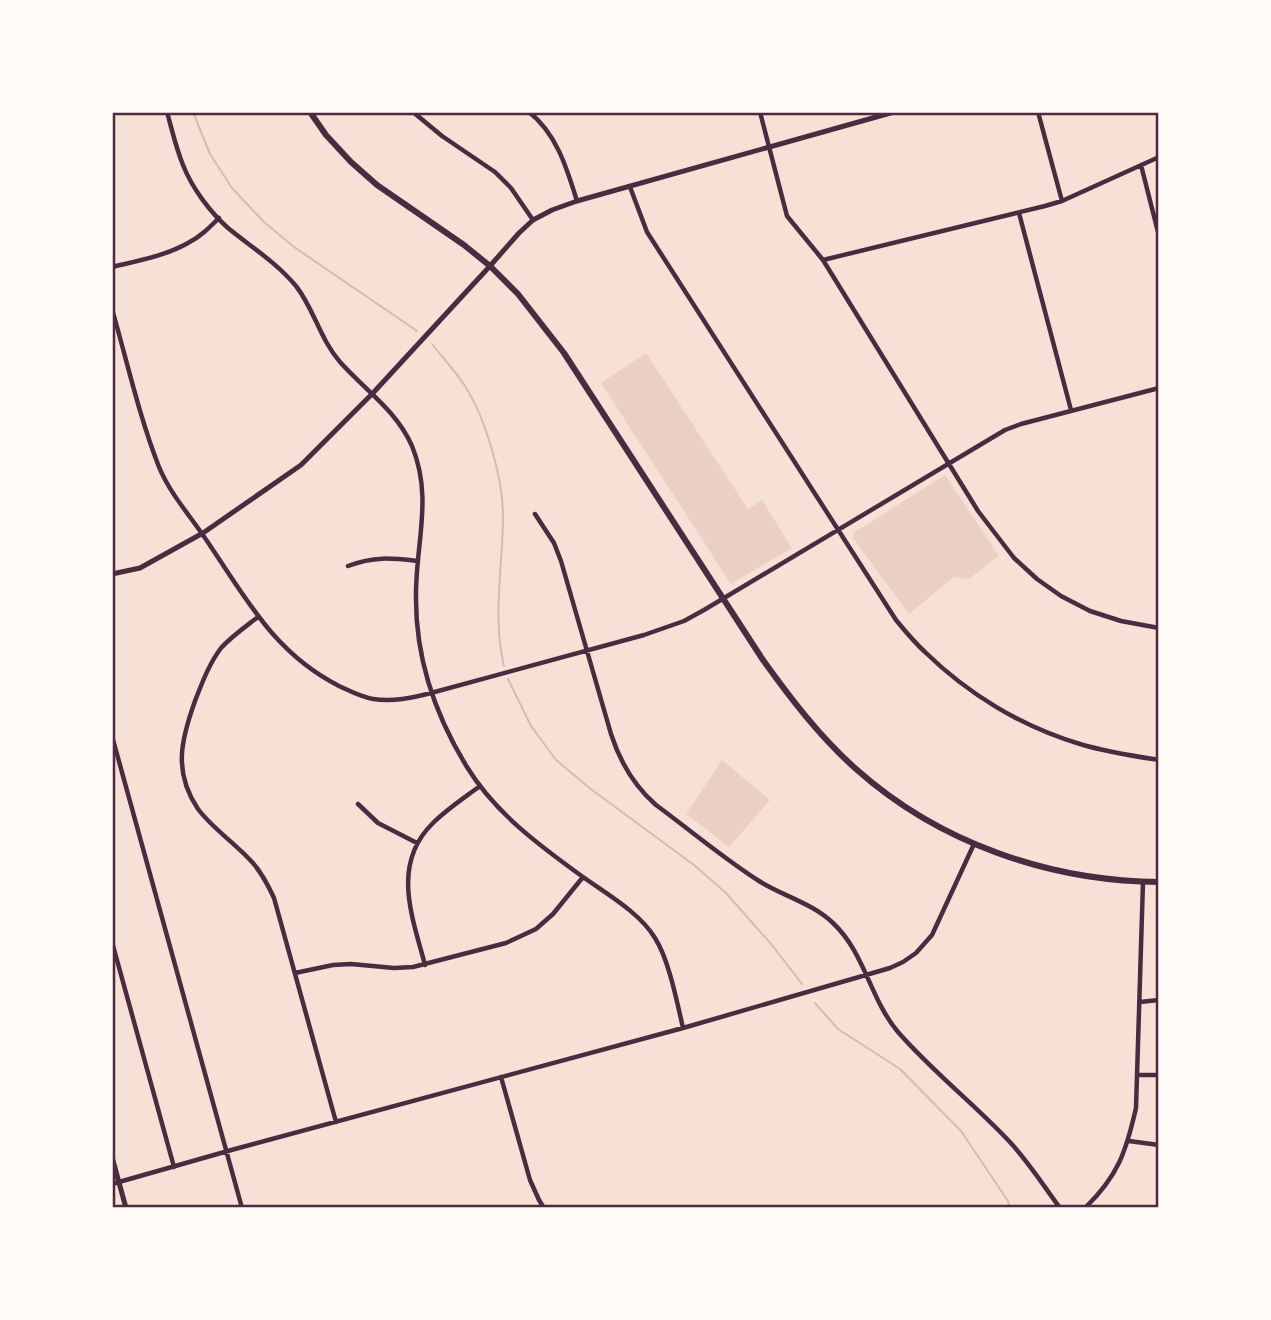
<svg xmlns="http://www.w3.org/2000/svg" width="1271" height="1320" font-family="'Golos Text',sans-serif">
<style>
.green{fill:#ebcfc5}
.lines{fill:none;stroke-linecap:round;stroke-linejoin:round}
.stream{stroke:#dcb8b0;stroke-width:2}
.minor{stroke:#4a2c40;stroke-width:4.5}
.tertiary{stroke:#4a2c40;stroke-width:5}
.secondary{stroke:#4a2c40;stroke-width:6}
.neatline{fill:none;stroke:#4a2c40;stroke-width:2.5}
</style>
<rect width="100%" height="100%" fill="#f7e1d7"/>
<!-- green -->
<path class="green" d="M646 353 748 509 762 500 792 548 731 584 601 383Z
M945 475 999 556 969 579 954 577 909 614 853 538 855 532Z
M722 760 770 800 729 847 686 814Z"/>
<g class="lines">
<!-- stream -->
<path class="stream" d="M193 112 210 154 232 188 264 222 294 247 417 331
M432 344C443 358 456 372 465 386 485 417 503 478 503 515 503 566 492 616 504 666
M508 679 531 726 556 760 592 790 694 865 726 893 772 945 802 984
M815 1003 838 1029 900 1069 961 1131 1008 1201 1010 1208"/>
<!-- minor -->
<path class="minor" d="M167 112C172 130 176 148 183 165 192 188 210 212 228 228 251 247 276 262 296 286 314 309 320 339 340 362 365 390 396 410 412 446 433 497 416 542 416 594 415 656 435 715 467 767 495 813 540 846 583 877 607 894 640 913 655 938 669 960 677 1002 683 1028
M413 112 442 136 495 172 511 188 533 220
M529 112C557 134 567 169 577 201
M760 112 787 216 823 260 978 511 1014 558 1037 579 1061 596 1090 611 1121 621 1159 628
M1038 112 1062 201
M1141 165 1159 236
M630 187 647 232 896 620C905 631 914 642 925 652 968 694 1022 727 1080 744 1106 752 1133 756 1159 760
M1019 213 1071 410
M823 260 1045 206 1062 201 1159 157
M112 267C137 261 165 256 188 243 200 237 209 228 219 218
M112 309C127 361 139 416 159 467 171 496 194 520 211 547 249 603 276 654 339 686 350 691 361 697 373 699 393 702 412 698 431 693L644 635 684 621 704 610 1005 430 1021 424 1159 388
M535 514 554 543 561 561 611 734C620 762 633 785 656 805 690 830 723 858 759 881 783 896 812 903 833 923 865 953 870 999 898 1032 932 1071 973 1103 1008 1140 1028 1161 1043 1185 1060 1208
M348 566C374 556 391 558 418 561
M258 617C245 627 232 636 221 648 209 664 202 683 195 701 181 740 173 772 198 809 213 829 235 843 252 862 262 873 268 885 274 898L336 1122
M112 736 242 1208
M358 804 378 823 417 843
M112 942 174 1167
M425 965C412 916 391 864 433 823 447 809 464 798 480 786
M295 973 333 965 351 964 394 968 413 967 506 943 536 929 553 914 583 877
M1140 1002 1159 1000
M1139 1075H1159
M501 1077 530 1180 539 1200 544 1208
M1129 1141 1159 1145
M112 1184 235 1149 683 1028 890 968 903 962 916 953 932 935 974 844
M1085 1208C1118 1176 1126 1152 1136 1108L1143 882"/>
<!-- tertiary -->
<path class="tertiary" d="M112 574 140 568 203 533 301 465 373 393 490 266 519 233 533 220 552 210 577 201 894 112
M112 1157 126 1208"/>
<!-- secondary -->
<path class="secondary" d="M310 112 326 135 351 162 377 185 464 245 490 266 518 294 564 353 763 660C791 699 820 737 856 769 939 843 1049 881 1159 882"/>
</g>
<!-- border -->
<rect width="1271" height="1320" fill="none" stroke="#fffaf5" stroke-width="228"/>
<rect x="114" y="114" width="1043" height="1092" class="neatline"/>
</svg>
